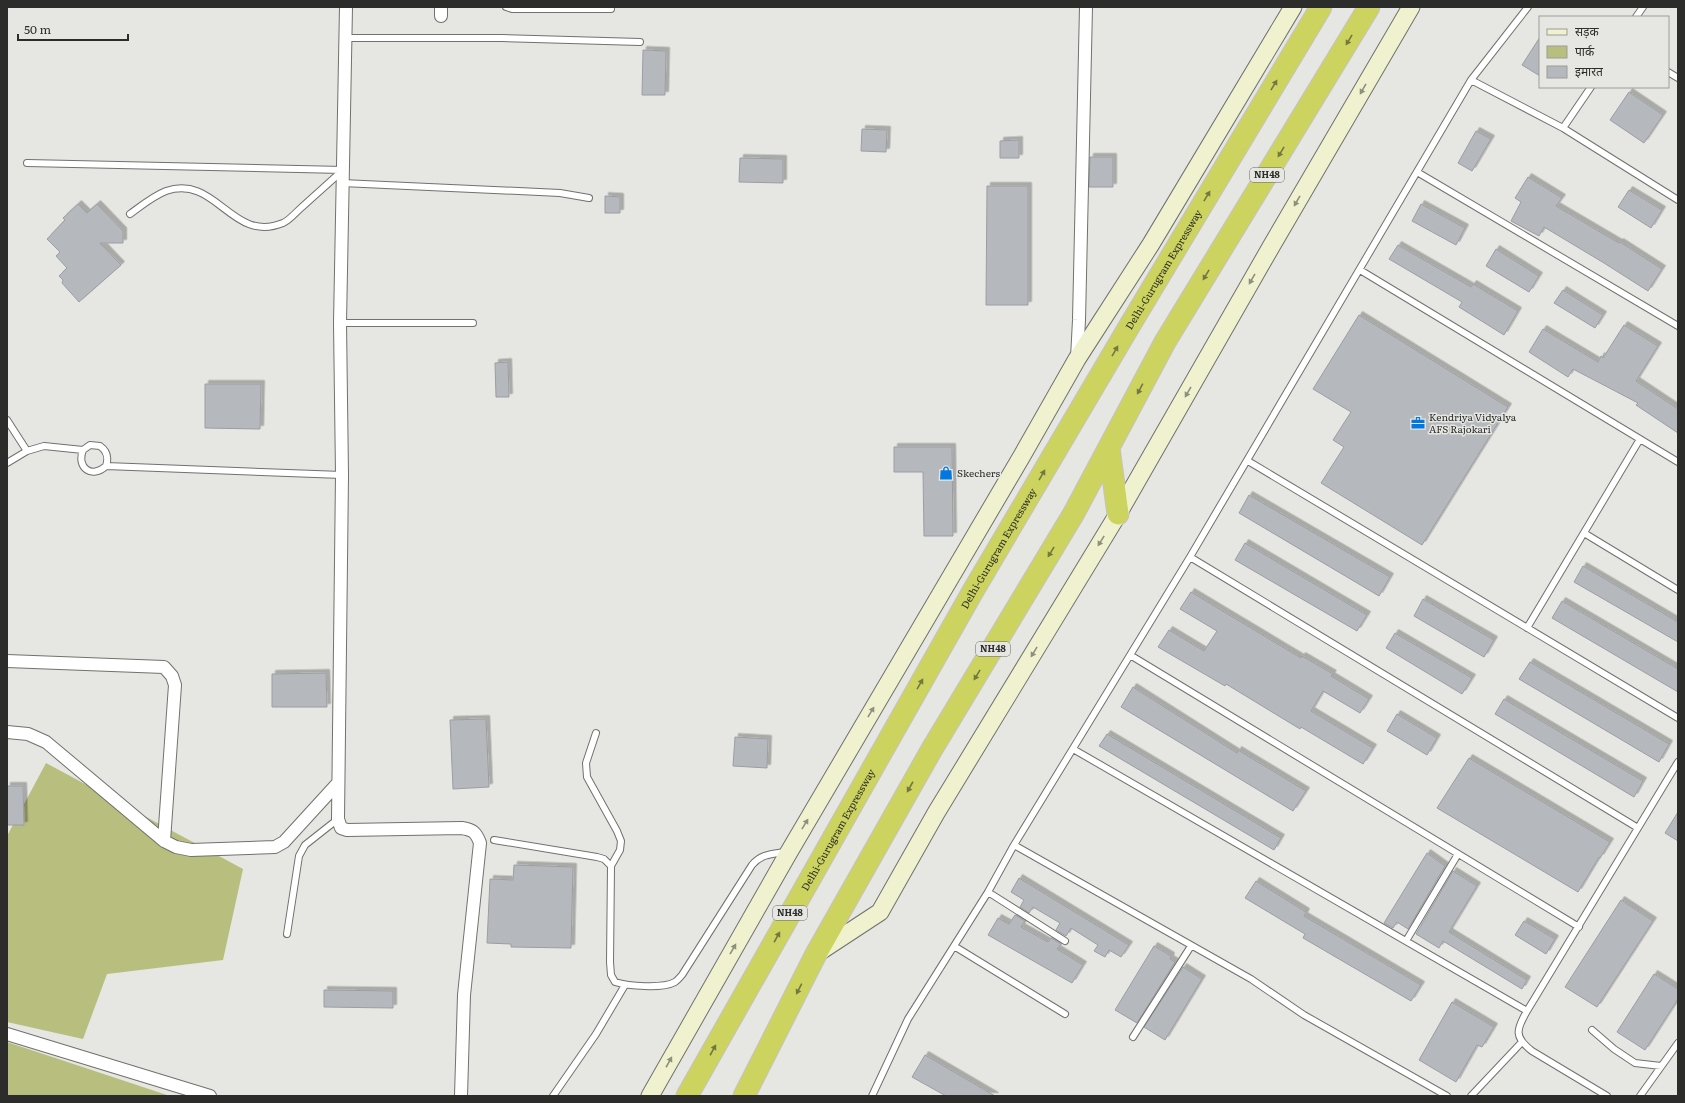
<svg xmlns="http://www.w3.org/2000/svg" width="1685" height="1103" font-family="Literata,'Noto Sans Devanagari',serif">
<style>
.green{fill:#b8be7e}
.building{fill:#b5b8bc;stroke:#9b9ea2;filter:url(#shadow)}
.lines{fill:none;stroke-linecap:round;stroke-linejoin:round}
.lane-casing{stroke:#71716d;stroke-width:8}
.street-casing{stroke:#71716d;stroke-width:14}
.secondary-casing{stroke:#71716d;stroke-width:19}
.highway-casing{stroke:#c4c4c3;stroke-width:23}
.lane{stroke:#fff;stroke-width:6}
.street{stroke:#fff;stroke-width:12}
.secondary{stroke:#f0f2cf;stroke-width:17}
.highway{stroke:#ccd35f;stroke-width:21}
.oneway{fill:#747742}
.oneway2{fill:#8e8f7c}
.labels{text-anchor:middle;stroke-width:3;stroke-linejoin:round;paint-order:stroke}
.shield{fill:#e6e6e2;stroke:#646461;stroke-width:1}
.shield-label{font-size:9px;font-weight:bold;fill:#2c2c2a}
.street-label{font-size:10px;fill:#2c2c2a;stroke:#e6e6e2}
.poi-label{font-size:10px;fill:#2c2c2a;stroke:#e6e6e2;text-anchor:start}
</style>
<defs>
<filter id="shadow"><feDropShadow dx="3.5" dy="-3.5" stdDeviation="0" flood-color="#0004"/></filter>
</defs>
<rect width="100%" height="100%" fill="#e6e6e2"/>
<!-- green -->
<path class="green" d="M46 763 243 869 223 960 107 974 83 1039 7 1022V836Z
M7 1042 170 1096H7Z"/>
<!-- building -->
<path class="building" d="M1540 37V76L1522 65Z
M643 50 666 51 665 95H642Z
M1629 92 1663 115 1644 143 1610 120Z
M862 129 887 130 886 152 861 151Z
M1476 131 1491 139 1472 171 1458 163Z
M1019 140V158H1000V141Z
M1090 157H1113V187H1089Z
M740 158 783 159V183L739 182Z
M1528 177 1562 198 1556 206 1619 243 1620 242 1662 269 1648 291 1604 263 1544 227 1539 236 1511 221 1521 202 1515 198Z
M987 186H1028V305H986Z
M1629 190 1662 210 1651 228 1618 207Z
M605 196 620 197V213H605Z
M78 204 87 213 97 204 123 231V243H100L121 265 79 302 62 283 63 280 59 276 67 268 56 256 60 252 47 239 65 220 63 218Z
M1421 204 1465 228 1456 245 1412 221Z
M1398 245 1471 287 1473 284 1518 311 1504 335 1459 307 1462 302 1389 259Z
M1496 249 1539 276 1529 292 1486 266Z
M1563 290 1603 315 1595 328 1554 303Z
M1359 315 1508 407 1422 545 1321 483 1344 447 1333 440 1351 412 1313 389Z
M1624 325 1658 346 1636 381 1678 409V433L1636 405 1638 403 1573 369 1568 377 1529 352 1543 329 1598 362 1601 356 1603 358Z
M508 362 509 397H496L495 363Z
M205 384H261L260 429 205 428Z
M894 447H952L953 536H924L923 472H894Z
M1249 495 1390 577 1379 596 1239 513Z
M1245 543 1367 615 1357 631 1235 560Z
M1583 566 1678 622V642L1574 582Z
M1191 592 1301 658 1302 656 1333 674 1331 676 1369 699 1360 713 1323 691 1311 711 1373 748 1363 764 1301 727 1300 729 1226 684 1225 686 1158 647 1169 630 1204 651 1217 631 1180 609Z
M1423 599 1494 640 1484 657 1414 616Z
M1562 601 1678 669V692L1552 618Z
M1395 633 1472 678 1462 694 1386 648Z
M1530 662 1669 744 1659 762 1519 679Z
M326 673 327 707H272V674Z
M1133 687 1237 753 1238 750 1306 791 1293 811 1121 707Z
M1504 699 1643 781 1634 797 1495 714Z
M1397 714 1437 738 1427 755 1387 731Z
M486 719 489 787 453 789 450 720Z
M1107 734 1281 838 1274 850 1099 746Z
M735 737 768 739 767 768 733 766Z
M1469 758 1610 842 1600 858 1599 857 1578 892 1437 808Z
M7 786H23L24 825H7Z
M1678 812V841L1665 833Z
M1427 853 1445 866 1408 929 1397 922 1393 928 1384 923Z
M514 865 573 867 571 948 511 947V944L487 943 490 879 513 880Z
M1453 871 1477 886 1449 932 1527 980 1522 989 1443 941 1439 948 1416 934Z
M1019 878 1129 945 1121 957 1109 950 1105 957 1094 951 1098 945 1071 928 1066 936 1056 930 1060 923 1033 907 1029 913 1020 907 1024 900 1011 892Z
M1256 881 1306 912 1304 916 1421 985 1411 1001 1303 938 1305 934 1245 898Z
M1621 900 1653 921 1597 1007 1565 987Z
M1015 915 1025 921 1021 927 1048 942 1051 938 1061 944 1057 949 1083 965 1072 983 988 935 998 918 1009 924Z
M1524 921 1555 939 1546 954 1515 935Z
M1154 946 1171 956 1170 959 1175 962 1137 1023 1115 1010Z
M1183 967 1202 979 1165 1040 1144 1027Z
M1654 974 1678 989V999L1645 1050 1617 1032Z
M324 990 393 991V1008L324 1007Z
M1452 1002 1494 1027 1482 1047 1477 1045 1456 1082 1419 1060Z
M925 1055 995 1096H946L912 1077Z"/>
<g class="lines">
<!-- lane casing -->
<g class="lane-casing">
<path id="lane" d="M506 7 512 9H611
M1636 17 1643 7
M346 38H502L640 42
M1668 72 1678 78
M1471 80 1563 128 1678 200
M1563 128 1591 87
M27 163 343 170
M1417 172 1678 326
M342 183 560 193 589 198
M130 214C141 206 153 196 166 191 217 174 231 244 283 223 290 220 296 212 302 207 315 195 329 183 343 170
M1360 270 1678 462
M340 323H473
M7 420 27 451
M1248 461 1678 718
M7 463 27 451 44 446 83 450
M106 466C109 457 107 451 100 446L90 445 83 450C76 468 92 479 106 466L342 475
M1584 533 1678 590
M1190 557 1638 828
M1527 628 1640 439
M1130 655 1579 927
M596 733 586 763 587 777 617 831 621 841 620 850 611 866
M1073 749 1527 1011C1516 1030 1514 1037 1532 1051L1607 1096
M494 840 597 857 604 859 611 866 610 962 611 975 615 982C628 986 662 989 675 982 678 980 680 977 682 975L752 865C761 854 772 854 785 852
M1014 845 1251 979 1304 1015 1447 1096
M988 892 1065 941
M287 934 299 856 305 845 338 819
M1406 941 1458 854
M954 946 1065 1014
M1527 1011 1678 762
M1592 1030 1614 1049 1635 1063 1661 1066
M1133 1037 1191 946
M553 1096 596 1034 625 985
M872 1096 908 1019 988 892 1014 845 1190 557 1471 80 1528 7
M1471 1096 1521 1043
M1640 1096 1678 1043"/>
</g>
<!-- street casing -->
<g class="street-casing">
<path id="street" d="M346 7 340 323 342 475 338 819 341 828 347 830 462 828C473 830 476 832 480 843L464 995 461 1096
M441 16V7
M1077 358 1079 320 1086 7
M7 661 164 667 172 676 175 685 164 841
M7 732 28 734 46 742 164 841 176 847 191 850 275 847 284 842 337 784
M7 1034 210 1096"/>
</g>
<!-- secondary casing -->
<g class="secondary-casing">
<path id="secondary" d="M816 954 880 912 936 813 1118 514 1272 245 1411 7
M650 1096 789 852 1023 454 1077 359 1151 244 1293 7"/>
</g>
<!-- highway casing -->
<g class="highway-casing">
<g id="highway">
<path d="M1109 448 1118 514"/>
<path id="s1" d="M687 1096 973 591 1130 325 1321 7"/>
<path d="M744 1096 816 954 932 749 1074 513 1165 342 1369 7"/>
</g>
</g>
<!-- lane -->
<use href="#lane" class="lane"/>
<!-- street -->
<use href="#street" class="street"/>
<!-- secondary -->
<use href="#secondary" class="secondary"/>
<!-- highway -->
<use href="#highway" class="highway"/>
</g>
<!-- one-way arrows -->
<defs><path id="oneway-solid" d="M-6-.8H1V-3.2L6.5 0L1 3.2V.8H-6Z"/></defs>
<g class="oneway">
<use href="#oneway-solid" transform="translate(1349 40) rotate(121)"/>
<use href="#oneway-solid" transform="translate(1274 85) rotate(-59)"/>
<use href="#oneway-solid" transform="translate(1281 152) rotate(121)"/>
<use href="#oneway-solid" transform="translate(1207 196) rotate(-59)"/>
<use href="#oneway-solid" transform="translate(1206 275) rotate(121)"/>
<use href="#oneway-solid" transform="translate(1115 351) rotate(-60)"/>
<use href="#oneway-solid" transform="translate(1140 389) rotate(118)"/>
<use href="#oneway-solid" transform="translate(1042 475) rotate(-60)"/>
<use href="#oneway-solid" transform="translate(1051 552) rotate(121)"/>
<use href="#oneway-solid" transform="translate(977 675) rotate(121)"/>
<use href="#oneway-solid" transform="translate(920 684) rotate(-60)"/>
<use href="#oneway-solid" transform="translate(910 787) rotate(119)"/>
<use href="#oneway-solid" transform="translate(777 937) rotate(-61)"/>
<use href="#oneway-solid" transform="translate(799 989) rotate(117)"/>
<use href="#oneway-solid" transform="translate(713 1050) rotate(-61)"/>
</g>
<g class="oneway2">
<use href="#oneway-solid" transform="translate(1363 89) rotate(120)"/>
<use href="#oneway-solid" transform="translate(1297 201) rotate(120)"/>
<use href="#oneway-solid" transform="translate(1252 279) rotate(120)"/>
<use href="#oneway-solid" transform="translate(1188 392) rotate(120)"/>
<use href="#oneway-solid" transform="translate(1101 541) rotate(122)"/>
<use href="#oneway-solid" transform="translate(1034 652) rotate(121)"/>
<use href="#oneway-solid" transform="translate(871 712) rotate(-59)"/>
<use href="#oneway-solid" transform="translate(805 824) rotate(-59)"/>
<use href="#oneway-solid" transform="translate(733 949) rotate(-60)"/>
<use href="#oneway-solid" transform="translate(669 1062) rotate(-61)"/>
</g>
<!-- icons -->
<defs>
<g id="office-bare" transform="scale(1.08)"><path d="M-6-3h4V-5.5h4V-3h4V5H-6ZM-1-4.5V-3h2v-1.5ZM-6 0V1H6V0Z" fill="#0078df" stroke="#e6e6e2" stroke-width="2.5" paint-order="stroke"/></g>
<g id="shop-bare" transform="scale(1.08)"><path d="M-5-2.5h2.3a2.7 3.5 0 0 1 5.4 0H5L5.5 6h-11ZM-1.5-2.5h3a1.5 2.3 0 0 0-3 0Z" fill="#0078df" stroke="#e6e6e2" stroke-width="2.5" paint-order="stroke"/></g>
</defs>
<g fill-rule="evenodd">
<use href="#office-bare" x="1418" y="423"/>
<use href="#shop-bare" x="946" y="473"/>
</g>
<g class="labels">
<!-- shield labels -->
<g class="shield">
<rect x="1250" y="168" width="34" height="14" rx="3"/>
<rect x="976" y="642" width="34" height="14" rx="3"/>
<rect x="773" y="906" width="34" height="14" rx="3"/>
</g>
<g class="shield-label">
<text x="1267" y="178">NH48</text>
<text x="993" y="652">NH48</text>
<text x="790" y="916">NH48</text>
</g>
<!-- street labels -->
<g class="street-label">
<text dy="4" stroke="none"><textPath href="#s1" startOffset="954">Delhi-Gurugram Expressway</textPath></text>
<text dy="4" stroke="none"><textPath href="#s1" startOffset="630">Delhi-Gurugram Expressway</textPath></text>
<text dy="4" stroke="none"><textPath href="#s1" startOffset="306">Delhi-Gurugram Expressway</textPath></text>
</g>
<!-- poi labels -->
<g class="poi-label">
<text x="1429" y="421">Kendriya Vidyalya<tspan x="1429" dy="12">AFS Rajokari</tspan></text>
<text x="957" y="477">Skechers</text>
</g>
</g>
<!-- border -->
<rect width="1685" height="1103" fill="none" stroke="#2c2c2a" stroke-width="16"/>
<!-- legend -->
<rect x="1539" y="16" width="130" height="72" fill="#e6e6e2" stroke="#9c9c98"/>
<rect x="1547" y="29" width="20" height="6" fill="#f0f2cf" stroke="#9c9c98"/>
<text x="1575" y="36" font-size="12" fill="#2c2c2a">सड़क</text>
<rect x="1547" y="46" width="20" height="12" fill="#b8be7e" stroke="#9c9c98"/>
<text x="1575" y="56" font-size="12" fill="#2c2c2a">पार्क</text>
<rect x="1547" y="66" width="20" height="12" fill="#b5b8bc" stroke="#9c9c98"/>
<text x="1575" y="76" font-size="12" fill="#2c2c2a">इमारत</text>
<!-- scale -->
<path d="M18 34v6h110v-6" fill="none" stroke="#2c2c2a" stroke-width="2"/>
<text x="24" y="34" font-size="12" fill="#2c2c2a" stroke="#e6e6e2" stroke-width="3" paint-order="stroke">50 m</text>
</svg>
